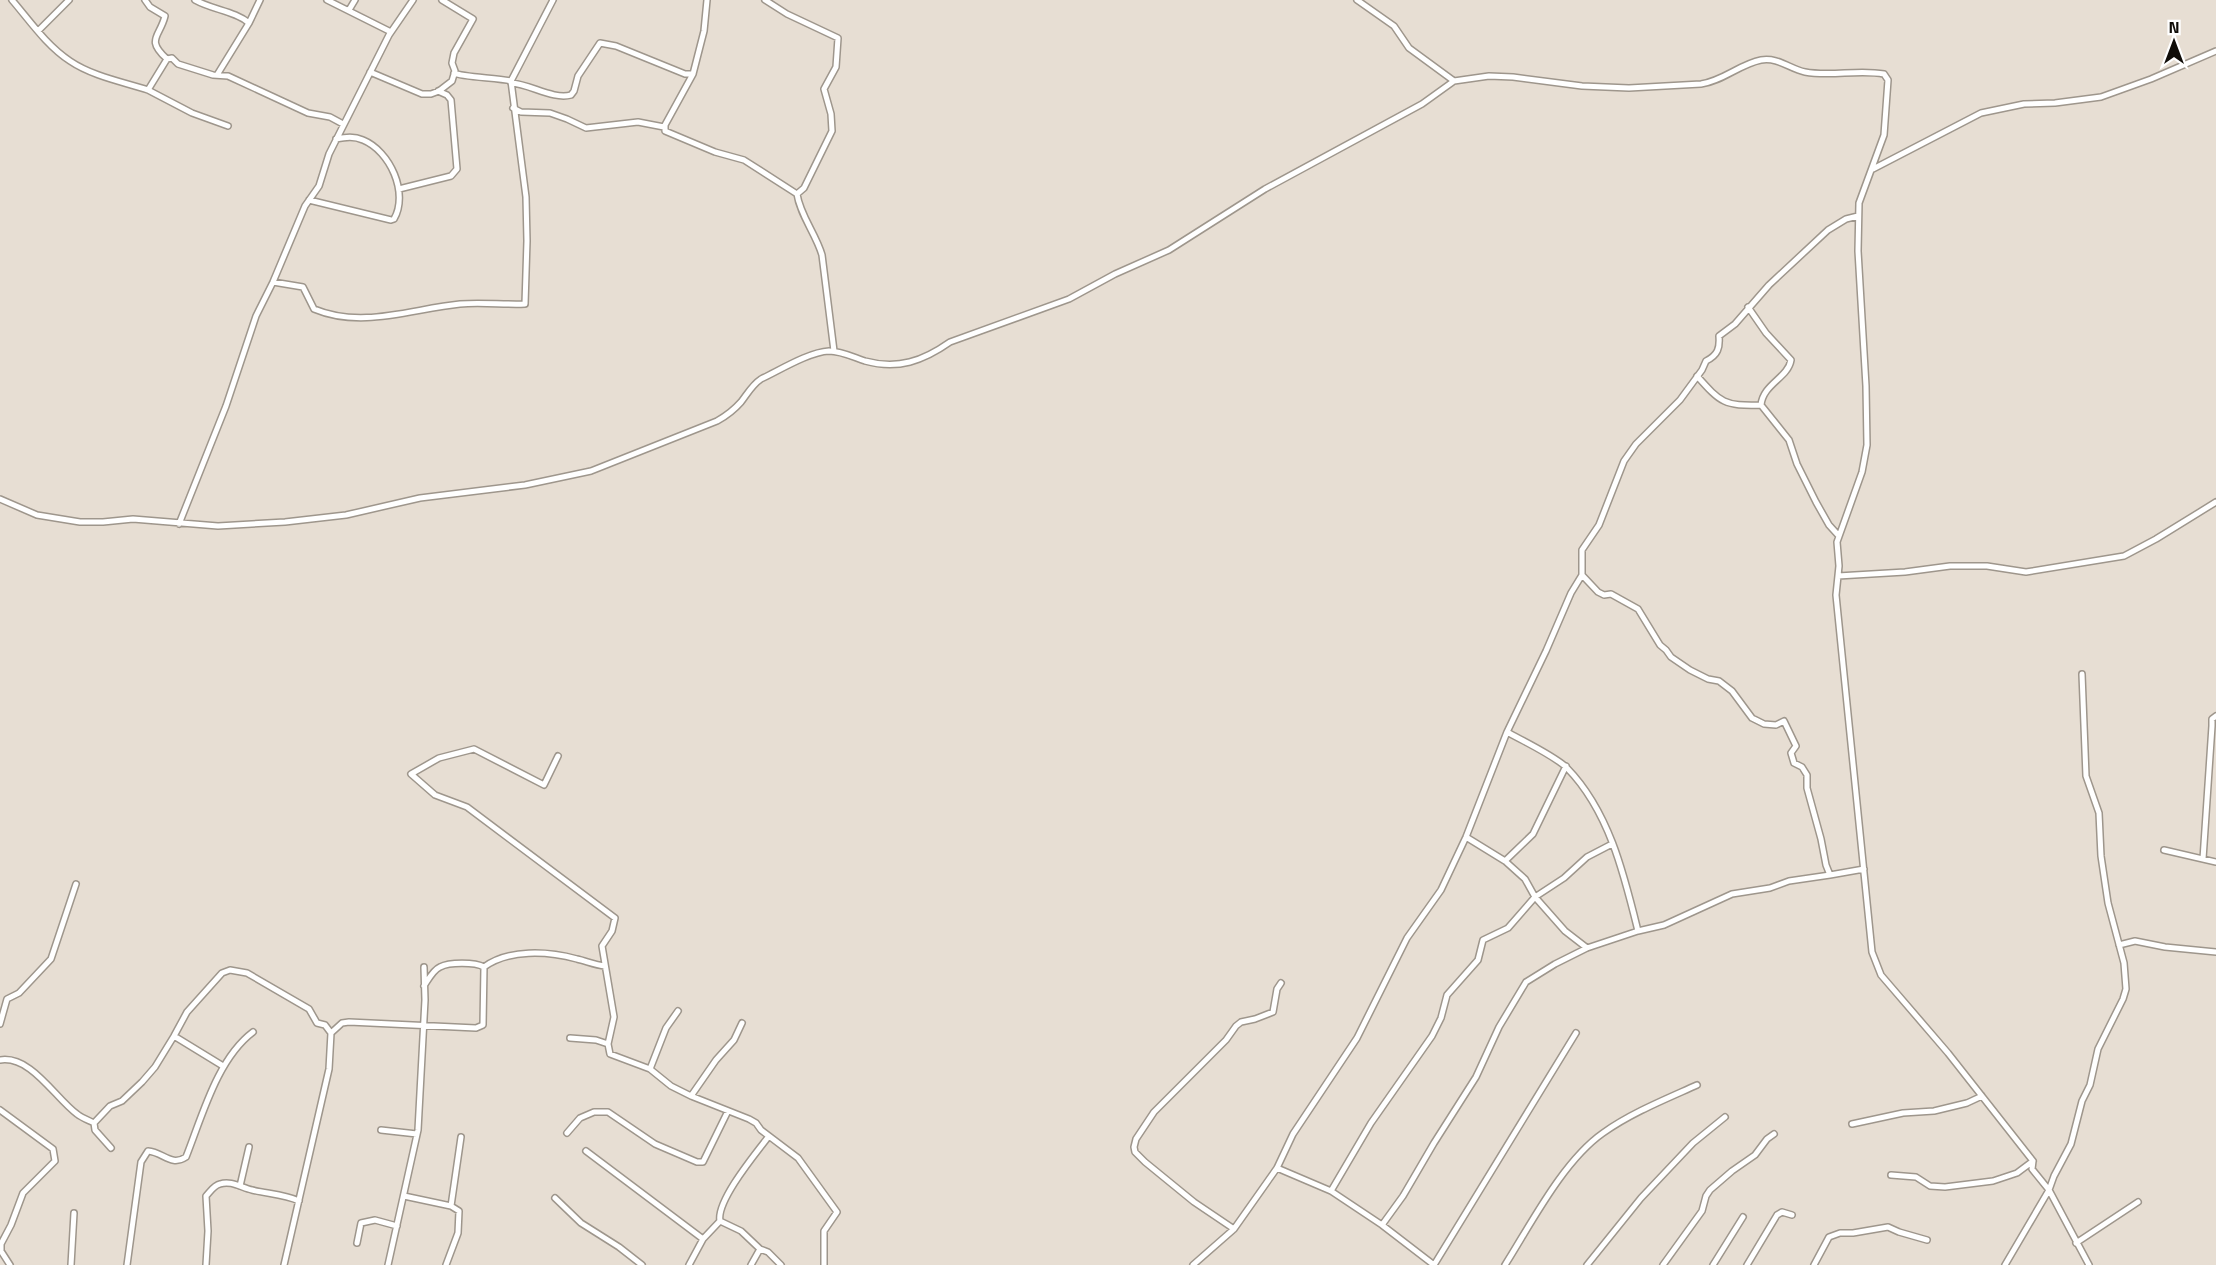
<svg xmlns="http://www.w3.org/2000/svg" width="2216" height="1265" font-family="'Titillium Web',sans-serif">
<style>
.lines{fill:none;stroke-linecap:round;stroke-linejoin:round}
.minor-casing{stroke:#9e968c;stroke-width:8}
.minor{stroke:#fff;stroke-width:5}
</style>
<rect width="100%" height="100%" fill="#e7ded3"/>
<g class="lines">
<!-- minor casing -->
<g class="minor-casing">
<path id="minor" d="M12 0C30 21 46 45 70 61 92 76 123 82 148 90L167 59 172 58 178 64 213 75 228 76 308 113 330 117 343 124
M145 0 150 7 165 16C160 37 145 39 167 59
M195 0C213 10 235 11 249 23
M327 0 391 32
M765 0 787 14 838 38 836 67 824 89 831 114 832 131 804 188 797 194C800 215 816 234 822 255L834 351
M1357 0 1394 26 1409 48 1454 81
M349 10 355 0
M38 31 69 0
M370 72 422 94H431L439 91 452 81 455 71 452 63 454 53 473 19 442 0
M454 73C462 77 498 78 511 81
M693 74 665 125V131L715 152 744 160 797 194
M217 75 249 23 260 0
M511 83C530 84 553 100 571 95L574 91 578 76 600 43 616 46 685 74H693L704 31 707 0
M148 90 192 113 228 126
M513 108 521 112 550 113 567 119 586 128 638 122 664 127
M1873 169 1981 113 2024 104 2055 103 2101 97 2151 79 2216 51
M399 189 451 176 457 169 451 100 447 95 438 91
M309 200 391 220 394 219C409 193 390 151 363 140 354 136 346 137 336 139
M273 282 303 287 314 309C362 329 411 309 460 304 482 302 504 305 525 304L527 241 526 197 511 81 553 0
M1748 307 1766 333 1791 360C1788 378 1763 384 1761 405L1789 440 1797 464 1816 502 1829 525 1839 536
M1697 376C1721 403 1724 406 1761 405
M0 499 37 515 80 522H103L133 519 218 526 285 522 346 515 420 498 525 485 591 471 717 421C726 416 734 410 741 402 748 393 752 385 761 379 780 370 809 352 829 351 841 351 853 357 865 361 898 370 923 361 950 342L1069 299 1115 274 1169 250 1265 189 1422 104 1454 81 1489 76 1513 77 1582 86 1629 88 1701 84C1723 81 1740 64 1761 60 1778 57 1790 69 1805 72 1831 77 1858 69 1884 74L1888 80 1884 135 1859 203 1858 251 1866 386 1867 445 1862 472 1837 542 1839 566 1836 595 1872 952 1881 975 1948 1053 2033 1161 2032 1169 2049 1190 2089 1265
M179 524 226 406 256 316 273 282 305 206 319 186 329 154 389 35 413 0
M1582 575 1598 592 1604 595 1611 594 1638 609 1660 645 1666 650 1671 657 1690 670 1708 679 1719 681 1732 691 1752 718 1764 724 1776 725 1784 721 1796 746 1791 753 1794 763 1802 767 1807 775V788L1821 839 1826 865 1830 875 1864 869
M1838 576 1905 572 1950 566H1987L2026 572 2124 556 2156 539 2216 502
M1507 732C1523 741 1555 756 1567 768 1609 811 1624 874 1638 931
M558 756 544 785 474 749 439 758 411 774 435 795 467 807 615 918 612 931 602 946 614 1017 608 1044
M1466 837 1505 861 1525 879 1535 897 1565 931 1587 948
M2164 850 2216 862
M2203 859 2212 726V719L2216 716
M1505 861 1533 834 1566 766
M2119 945 2135 941 2165 947 2216 952
M484 967C509 949 547 951 577 959 586 961 595 965 605 966
M0 1024 7 999 19 993 51 959 76 884
M174 1036 223 1066
M570 1038 596 1040 608 1044 610 1054 650 1069 671 1086 691 1096 749 1119 756 1123 761 1130 798 1158 837 1212 824 1231V1265
M0 1060C31 1055 55 1098 77 1114 82 1118 88 1120 94 1123
M650 1069 666 1028 678 1011
M691 1096 716 1060 734 1040 742 1023
M0 1110 53 1149 55 1161 23 1193 11 1225 1 1244V1251L10 1265
M1852 1124 1903 1113 1934 1111 1967 1103 1982 1096
M381 1130 417 1134
M567 1133 580 1118 594 1112H608L655 1144 697 1162H703L728 1111
M111 1148 95 1130 94 1123 110 1106 122 1101 142 1082 155 1067 174 1036 187 1012 222 973 230 970 247 973 309 1009 317 1023 325 1025 331 1033
M586 1151 703 1239
M1277 1168 1331 1191 1382 1225 1434 1265
M1891 1175 1916 1177 1930 1186 1945 1187 1993 1181 2017 1173 2033 1161
M240 1186 249 1147
M1331 1191 1371 1123 1432 1036 1441 1018 1447 995 1478 960 1483 940 1508 928 1535 897 1564 878 1587 857 1612 844
M404 1196 451 1206 459 1211 458 1233 446 1265
M555 1198 581 1223 619 1247 642 1265
M451 1206 461 1137
M1382 1225 1403 1196 1434 1143 1476 1077 1499 1027 1526 982 1555 964 1587 948 1638 931 1664 925 1732 894 1770 888 1789 881 1830 875
M1234 1229 1194 1202 1145 1162 1135 1152 1134 1147 1136 1139 1154 1112 1226 1040 1236 1026 1241 1022 1255 1019 1273 1012 1277 989 1281 983
M357 1243 361 1223 375 1220 397 1226
M2076 1243 2138 1202
M760 1249 741 1231 720 1221C716 1201 756 1153 769 1136
M71 1265 74 1213
M127 1265 141 1162 148 1151C163 1152 171 1167 186 1157 202 1117 217 1059 253 1032
M206 1265 208 1231 206 1196C210 1192 214 1185 220 1184 231 1180 242 1188 252 1190 268 1194 284 1194 299 1201
M284 1265 329 1069 331 1033 342 1023 349 1022 476 1028 483 1025 484 967C475 962 449 962 440 967 433 970 428 980 424 986
M388 1265 418 1130 425 1000 424 967
M689 1265 703 1239 720 1221
M751 1265 760 1249 768 1252 781 1265
M1193 1265 1234 1229 1277 1168 1293 1134 1357 1038 1407 938 1441 890 1466 837 1507 732 1546 651 1571 593 1582 575V550L1599 525 1624 461 1636 444 1680 400 1702 370 1706 361C1718 355 1720 348 1719 336L1735 324 1769 285 1828 230 1846 219 1858 216
M1434 1265 1576 1033
M1505 1265C1531 1224 1563 1161 1603 1133 1631 1113 1666 1099 1697 1085
M1587 1265 1641 1198 1693 1143 1725 1117
M1663 1265 1702 1211 1706 1196 1710 1190 1732 1171 1755 1155 1767 1139 1774 1134
M1713 1265 1743 1217
M1747 1265 1777 1215 1782 1212 1792 1215
M1814 1265 1829 1237 1840 1233H1853L1888 1227 1899 1232 1927 1240
M2005 1265 2049 1190 2054 1176 2071 1144 2082 1101 2090 1085 2098 1049 2123 999 2126 989 2124 963 2108 903 2101 856 2099 813 2086 776 2082 674"/>
</g>
<!-- minor -->
<use href="#minor" class="minor"/>
</g>
<!-- north arrow -->
<g transform="translate(2174 42)" stroke="#ffffff" stroke-width="4.5" paint-order="stroke">
<path d="M0-4.5L10 22L0 15L-10 22Z" fill="#100d09"/>
<text y="-9" font-size="16" font-weight="bold" text-anchor="middle" fill="#100d09">N</text>
</g>
</svg>
